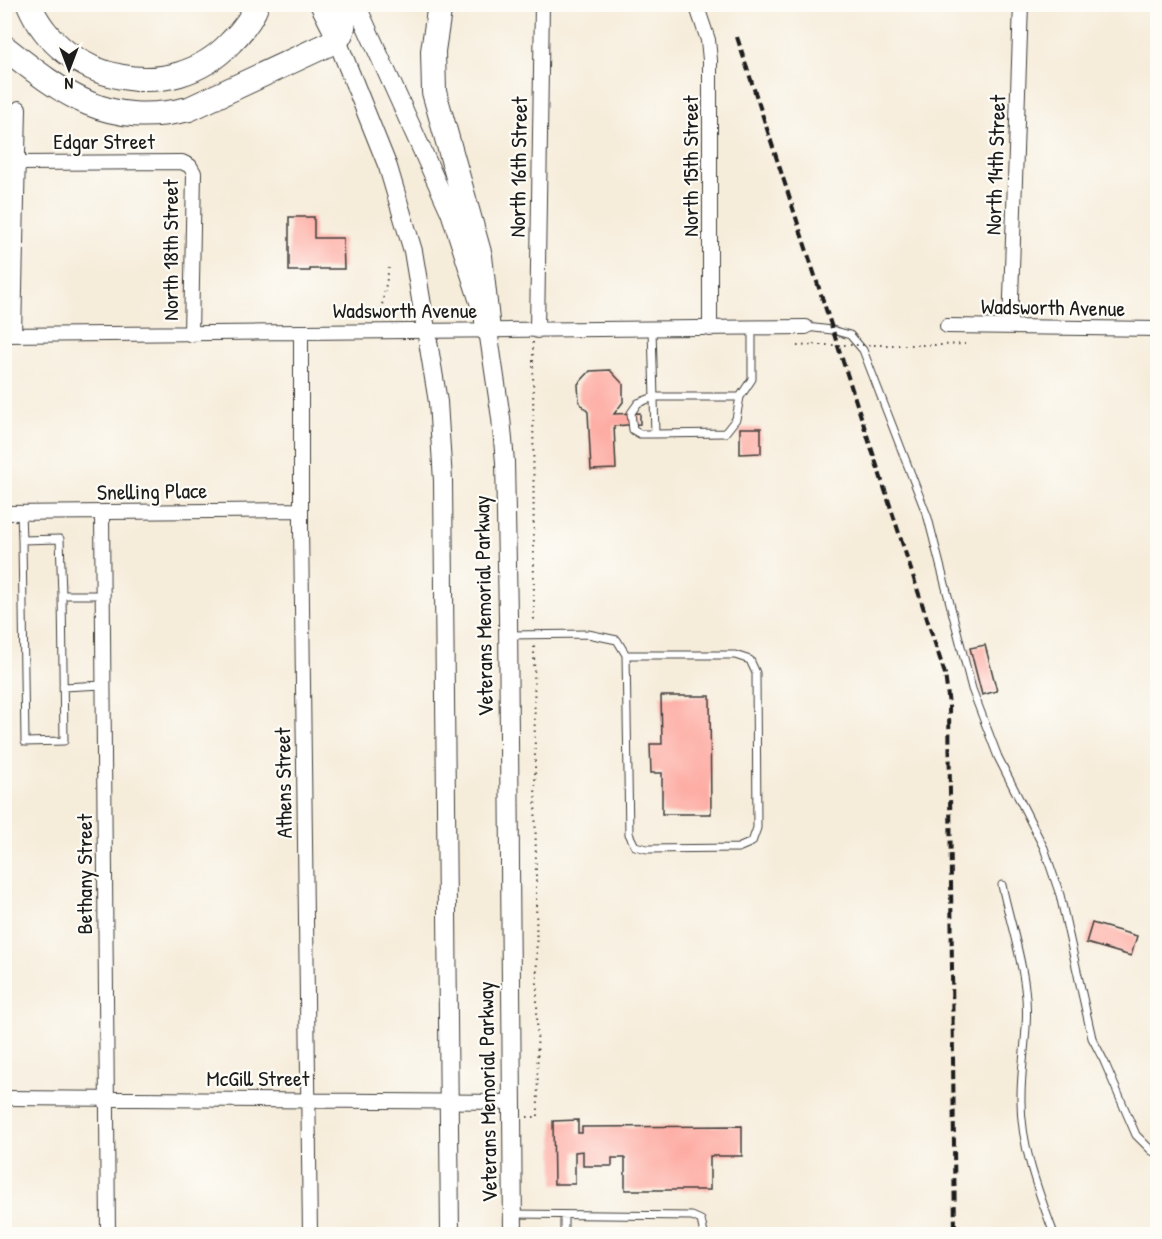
<svg xmlns="http://www.w3.org/2000/svg" width="1162" height="1239" font-family="'Patrick Hand',sans-serif">
<style>
.building{fill:#fdaca3}
.lines{fill:none;stroke-linecap:round;stroke-linejoin:round}
.lane-casing{stroke:#3d3b38;stroke-width:9}
.street-casing{stroke:#3d3b38;stroke-width:16}
.secondary-casing{stroke:#3d3b38;stroke-width:20}
.highway-casing{stroke:#3d3b38;stroke-width:26}
.path{stroke:#3d3b38;stroke-width:2;stroke-dasharray:1.5 4.5;stroke-linecap:butt}
.lane{stroke:#fff;stroke-width:7}
.street{stroke:#fff;stroke-width:14}
.secondary{stroke:#fff;stroke-width:18}
.highway{stroke:#fff;stroke-width:24}
.rail{stroke:#1c1c1c;stroke-width:4;stroke-dasharray:9 4.5;stroke-linecap:butt}
.path-bridge{stroke:#3d3b38;stroke-width:2;stroke-dasharray:1.5 4.5;stroke-linecap:butt}
.labels{text-anchor:middle;stroke-width:4.5;stroke-linejoin:round;paint-order:stroke}
.street-label{font-size:22px;fill:#1c1c1c;stroke:#fdfcf7}
</style>
<rect width="100%" height="100%" fill="#fdfcf7"/>
<filter id="ink" filterUnits="userSpaceOnUse"><feTurbulence type="fractalNoise" baseFrequency=".0167" numOctaves="2"/><feDisplacementMap in="SourceGraphic" scale="12" xChannelSelector="R" yChannelSelector="G"/><feConvolveMatrix kernelMatrix="1 2 1 2 8 2 1 2 1" color-interpolation-filters="sRGB"/></filter>
<filter id="wash" filterUnits="userSpaceOnUse"><feTurbulence type="fractalNoise" baseFrequency=".008" numOctaves="4" result="noise"/><feDisplacementMap in="SourceGraphic" scale="24" xChannelSelector="R" yChannelSelector="G"/><feGaussianBlur stdDeviation="1.35" result="paint"/><feColorMatrix in="noise" values="0 0 0 0 0 0 0 0 0 0 0 0 0 0 0 0 0 1.4 0 .05"/><feComposite in="paint" operator="in"/></filter>
<g filter="url(#wash)">
<rect width="100%" height="100%" fill="#f6ecda"/>
<g id="blocks">
<!-- building -->
<path class="building" d="M289 217H314V238H343L344 269H310V271H289Z
M610 370 623 384V402L614 414 640 413V424L614 426 616 469 591 470 588 412 579 402 578 384 590 371Z
M740 428H761V453L740 454Z
M985 645 997 691 982 695 970 648Z
M661 696H710L711 814H662V773H651L650 744H662Z
M1092 923 1137 936 1131 956 1086 943Z
M578 1120V1133H582V1127L742 1126V1156H710V1190H625V1158H612V1166H583V1151L575 1152V1184H554L553 1121Z"/>
</g>
</g>
<g filter="url(#ink)">
<use href="#blocks" fill-opacity="0" stroke="#3d3b38" stroke-width="1.5"/>
<g class="lines">
<!-- lane casing -->
<g class="lane-casing">
<path id="lane" d="M806 327 832 330 850 335 863 350 928 518 972 689 998 757 1044 848 1060 895 1092 1038 1104 1061 1136 1135 1152 1151 1158 1154
M652 329 655 434 725 433 736 419 740 397
M655 434H640L633 430 631 413 638 403 654 397H740L752 379V326
M21 513 22 540
M62 595 64 741 25 742 22 540 60 539 62 595H102
M510 635 588 634 617 640 626 655 629 834 635 846 647 849 738 848 752 842 757 828 756 673 750 660 735 655H626
M63 687 103 685
M1002 885C1009 919 1021 953 1025 988 1030 1024 1021 1061 1021 1097 1020 1144 1038 1191 1054 1234
M515 1214 692 1216 701 1220 704 1234
M564 1215V1234"/>
</g>
<!-- street casing -->
<g class="street-casing">
<path id="street" d="M696 4 708 40 710 60V329
M17 163 182 162 190 166 194 173 191 335
M947 326 1158 329
M1010 327 1021 4
M537 331 542 4
M301 332V527L310 1234
M4 335 806 327
M14 335 19 108
M4 513 301 510
M102 513 108 1234
M4 1098 511 1102"/>
</g>
<!-- secondary casing -->
<g class="secondary-casing">
<path id="secondary" d="M319 4 337 40 388 167 413 251 438 402 443 481 450 1234
M356 4 450 212 488 330 501 418 505 462 508 616 513 1234"/>
</g>
<!-- highway casing -->
<g class="highway-casing">
<path id="highway" d="M29 4C62 83 172 106 231 42 242 31 252 19 257 4
M440 4 433 51 434 92 480 256 488 330
M4 47C66 96 107 128 189 109L337 40C347 27 344 18 338 4"/>
</g>
<!-- path -->
<path class="path" d="M380 316 389 268
M533 342 534 624
M940 345 965 344
M797 346 814 345
M527 1117H538L534 645"/>
<!-- lane -->
<use href="#lane" class="lane"/>
<!-- street -->
<use href="#street" class="street"/>
<!-- secondary -->
<use href="#secondary" class="secondary"/>
<!-- highway -->
<use href="#highway" class="highway"/>
<!-- rail -->
<path class="rail" d="M737 37 945 674 949 705 955 1234"/>
<!-- path-bridge -->
<path class="path-bridge" d="M814 345H940"/>
</g>
</g>
<g class="labels">
<!-- street labels -->
<g class="street-label">
<text x="104" y="149">Edgar Street</text>
<text transform="translate(995 165) rotate(-88)" y="8">North 14th Street</text>
<text transform="translate(690 166) rotate(-90)" y="8">North 15th Street</text>
<text transform="translate(518 167) rotate(-89)" y="8">North 16th Street</text>
<text transform="translate(170 250) rotate(-90)" y="8">North 18th Street</text>
<text transform="translate(1053 307) rotate(1)" y="8">Wadsworth Avenue</text>
<text x="405" y="318">Wadsworth Avenue</text>
<text transform="translate(152 491) rotate(-1)" y="8">Snelling Place</text>
<text transform="translate(483 606) rotate(-91)" y="8">Veterans Memorial Parkway</text>
<text transform="translate(283 783) rotate(-91)" y="8">Athens Street</text>
<text transform="translate(84 874) rotate(-90)" y="8">Bethany Street</text>
<text x="258" y="1086">McGill Street</text>
<text transform="translate(487 1092) rotate(-91)" y="8">Veterans Memorial Parkway</text>
</g>
</g>
<!-- margin -->
<rect width="1162" height="1239" fill="none" stroke="#fdfcf7" stroke-width="24"/>
<!-- north arrow -->
<g transform="translate(69 69) rotate(180)" stroke="#fdfcf7" stroke-width="4.5" paint-order="stroke">
<path d="M0-4.5L10 22L0 15L-10 22Z" fill="#1c1c1c"/>
<text y="-9" font-size="16" font-weight="bold" text-anchor="middle" fill="#1c1c1c">N</text>
</g>
</svg>
